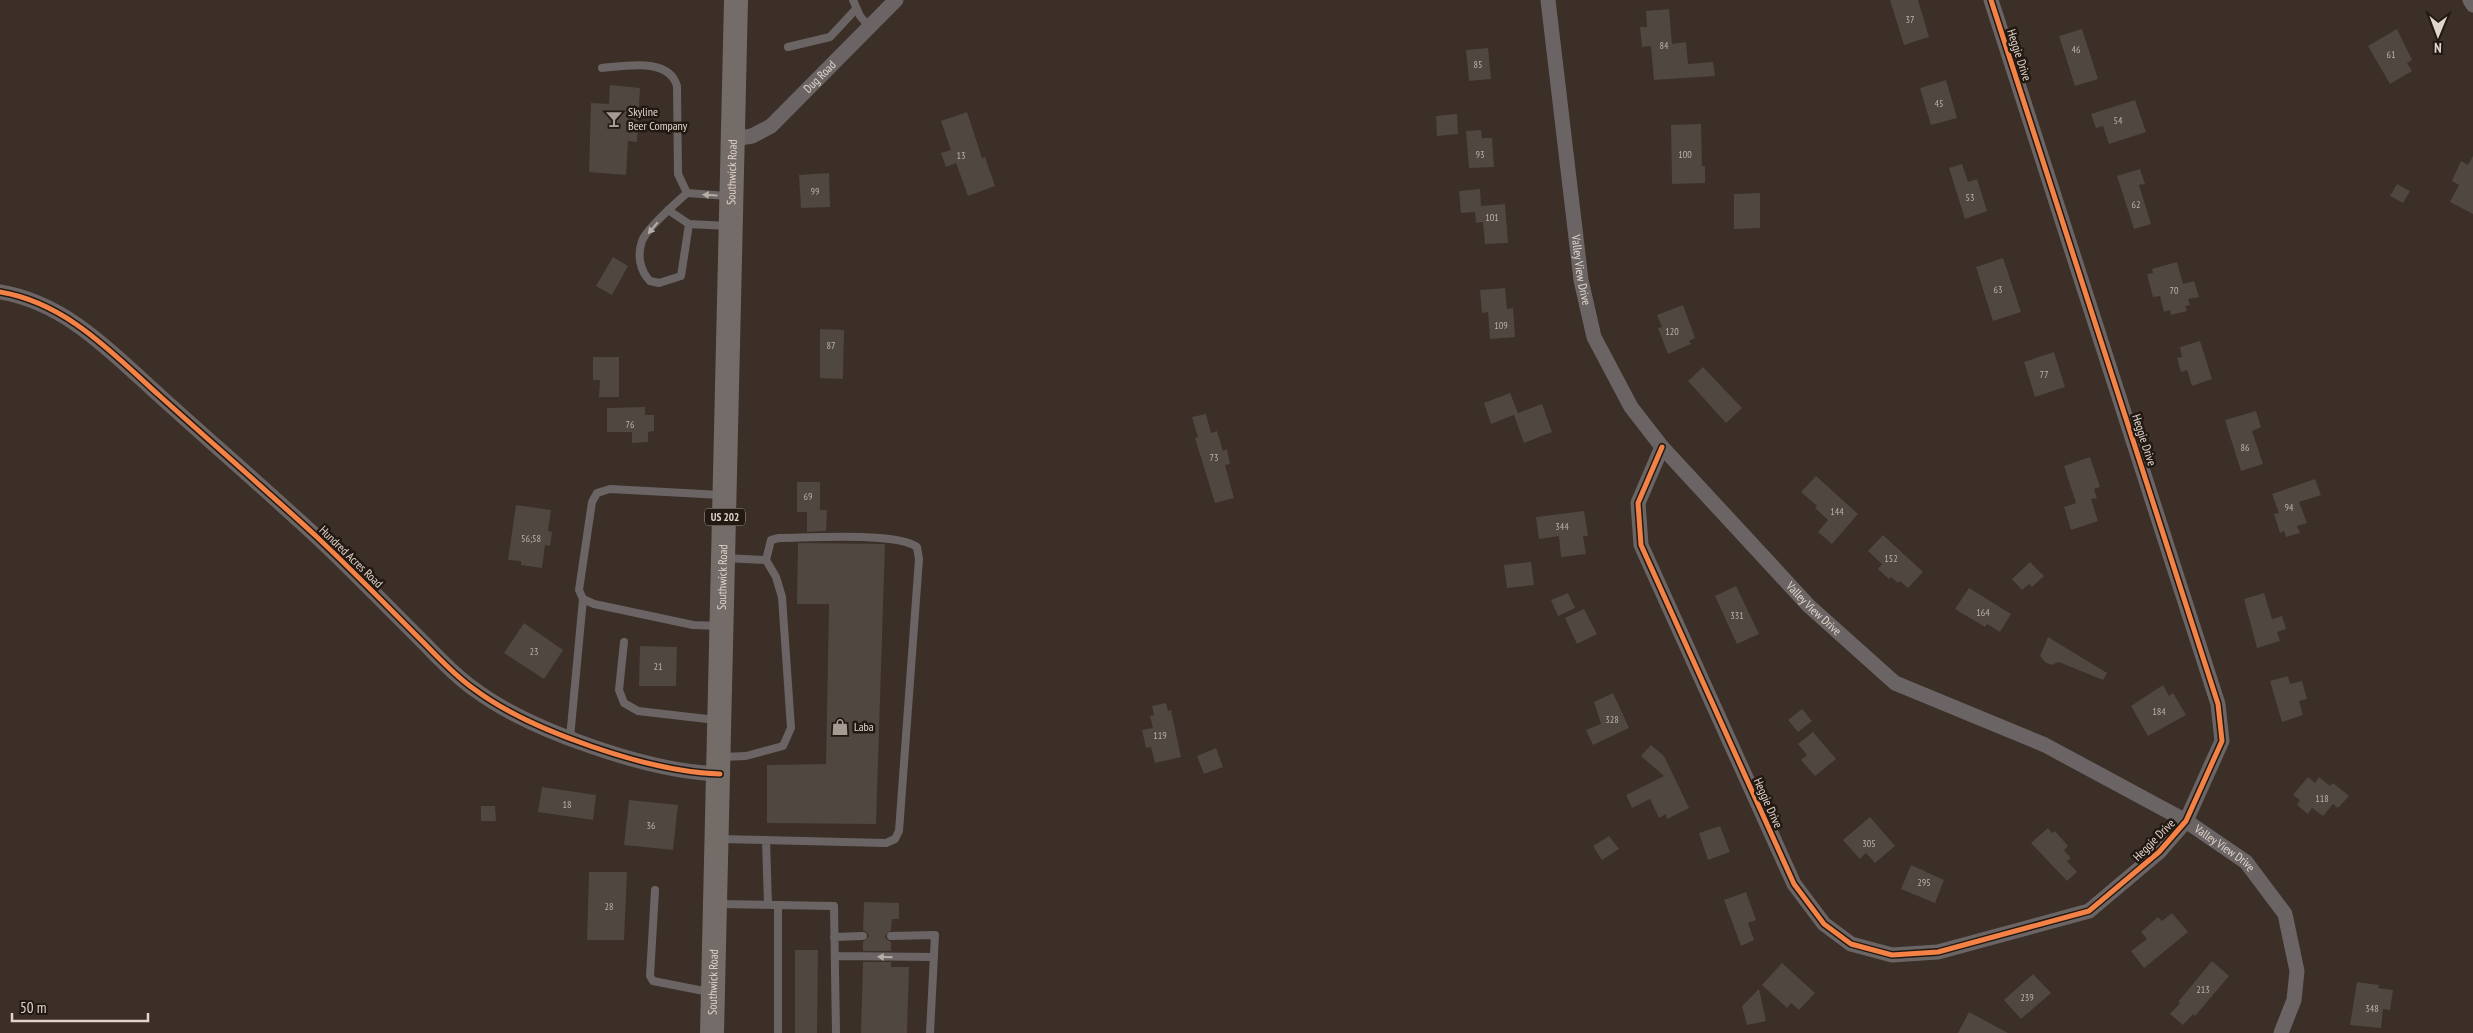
<svg xmlns="http://www.w3.org/2000/svg" width="2473" height="1033" font-family="'PT Sans Narrow',sans-serif">
<style>
.building{fill:#4f4740}
.lines{fill:none;stroke-linecap:round;stroke-linejoin:round}
.service{stroke:#6a6564;stroke-width:8}
.minor{stroke:#6a6564;stroke-width:15}
.trunk{stroke:#746c68;stroke-width:24}
.cycleway-casing{stroke:#221913;stroke-width:8}
.cycleway{stroke:#f48246;stroke-width:5}
.oneway{fill:#b7ada7}
.labels{text-anchor:middle;stroke-width:5;stroke-linejoin:round;paint-order:stroke}
.number-label{font-size:10px;fill:#bcb1a8}
.shield{fill:#221913;stroke:#a89c94;stroke-width:1}
.shield-label{font-size:11px;font-weight:bold;fill:#e1d4cb}
.street-label{font-size:12px;fill:#e1d4cb;stroke:#221913}
.poi-label{font-size:12px;fill:#e1d4cb;stroke:#221913;text-anchor:start}
</style>
<rect width="100%" height="100%" fill="#3b2f28"/>
<!-- building -->
<path class="building" d="M1890 0H1918L1929 37 1904 45Z
M1669 9 1672 44 1686 42 1688 64 1713 62 1715 76 1654 80 1651 46 1642 47 1640 27H1647L1646 11Z
M2082 29 2098 79 2075 86 2059 36Z
M2397 29 2412 60 2407 63 2412 71 2390 84 2368 46Z
M1488 48 1491 79 1469 81 1466 50Z
M1946 80 1957 118 1931 125 1920 88Z
M610 85 640 88 637 142 628 141 626 175 589 172 591 103 609 104Z
M2135 100 2146 132 2109 144 2103 126 2096 128 2091 114Z
M967 112 982 158 985 157 995 186 968 196 956 163 946 167 941 153 951 150 941 121Z
M1457 114 1458 134 1437 136 1436 116Z
M1701 124 1702 166H1705V183L1672 184 1671 125Z
M1481 130 1482 138H1492L1494 167 1469 168 1466 131Z
M2473 156V214L2450 202 2459 185 2452 181 2461 161 2468 165Z
M1962 164 1968 182 1977 179 1987 211 1965 219 1949 168Z
M2140 169 2145 184 2139 185 2151 224 2134 229 2117 176Z
M829 173 830 207 801 208 799 175Z
M2397 184 2410 191 2403 203 2390 196Z
M1480 189 1481 206 1505 204 1508 243 1485 244 1483 222 1476 223 1475 212 1461 213 1459 191Z
M1760 193V228L1734 229V194Z
M613 257 628 266 612 295 596 286Z
M2003 258 2021 312 1993 321 1976 267Z
M2177 262 2183 284 2194 281 2199 297 2188 299 2190 305 2185 306 2187 311 2171 315 2170 310 2164 312 2160 296 2153 297 2147 274 2153 273 2152 269Z
M1505 288 1507 309 1513 308 1515 337 1490 339 1488 312 1482 313 1480 290Z
M1683 305 1695 338 1689 341 1691 344 1668 354 1658 328 1662 327 1657 315Z
M820 329 844 330 843 379 820 378Z
M2200 341 2212 379 2192 386 2187 370 2181 372 2177 358 2182 357 2180 347Z
M2054 352 2065 387 2035 397 2024 362Z
M593 357H619V397H599L600 380H593Z
M1703 367 1742 408 1726 423 1688 381Z
M1510 393 1518 413 1542 404 1552 432 1524 443 1514 415 1491 424 1484 403Z
M645 407V415H654V431L648 432V442L632 443V432H607V408Z
M2256 411 2261 427 2252 431 2263 464 2241 471 2225 420Z
M1206 414 1211 433 1217 431 1223 451 1227 449 1230 464 1225 465 1234 498 1215 503 1195 438 1198 437 1192 417Z
M2090 457 2100 487 2094 489 2097 498 2091 499 2098 521 2071 530 2064 507 2076 503 2064 466Z
M1816 476 1858 514 1832 544 1818 532 1828 520 1815 508 1817 506 1801 492Z
M2315 479 2321 495 2299 502 2307 523 2297 526 2300 533 2286 537 2284 531 2280 533 2274 514 2279 513 2272 494Z
M797 482H820V510H827L826 531 807 532V512H797Z
M516 505 551 510 548 531 552 532 550 546 545 545 542 568 521 565V561L508 560Z
M1584 511 1588 536H1583L1586 554 1561 557 1559 536 1539 539 1536 517Z
M1883 535 1923 572 1908 588 1900 581 1898 583 1891 577 1889 579 1878 569 1882 564 1868 551Z
M798 543 885 544 876 824 767 823V765L826 764 829 604H797Z
M1531 562 1534 585 1507 588 1504 565Z
M2030 562 2044 576 2032 587 2029 584 2022 590 2012 579Z
M1736 586 1759 634 1737 644 1715 596Z
M1969 588 2011 614 2000 632 1987 624 1985 627 1955 609Z
M1568 593 1575 608 1558 616 1551 600Z
M2264 593 2272 619 2282 616 2286 629 2277 632 2280 641 2257 648 2244 599Z
M1584 609 1597 634 1577 644 1565 618Z
M524 623 563 650 544 679 504 653Z
M2048 637 2107 673 2103 680 2059 662 2051 665 2045 662 2040 656Z
M640 646 677 647 676 686H639Z
M2288 676 2290 684 2302 681 2307 699 2299 701 2303 715 2282 722 2270 681Z
M2163 685 2169 696 2173 693 2186 715 2148 736 2131 706Z
M1613 693 1629 728 1593 745 1586 730 1601 724 1594 702Z
M1166 703 1168 711 1171 710 1181 757 1155 763 1151 747 1146 748 1142 730 1153 728 1150 716 1154 715 1152 706Z
M1802 709 1812 721 1798 732 1788 720Z
M1813 732 1836 759 1815 776 1801 760 1807 755 1798 744Z
M1651 745 1664 756 1689 808 1667 819 1666 814 1659 818 1650 799 1632 808 1626 795 1664 776 1641 756Z
M1216 748 1223 767 1204 774 1197 756Z
M2308 777 2315 783 2319 777 2330 786 2333 783 2349 796 2338 808 2333 804 2323 816 2312 808 2308 814 2297 805 2300 800 2293 795Z
M542 787 596 795 593 820 538 812Z
M629 800 678 805 673 850 624 845Z
M481 806H495L496 821H481Z
M1870 817 1895 846 1875 863 1866 853 1860 859 1843 840Z
M1720 826 1730 852 1708 860 1699 833Z
M2048 828 2052 833 2055 831 2068 846 2064 850 2071 858 2067 861 2077 872 2067 881 2031 843Z
M1609 836 1619 849 1602 860 1593 846Z
M1911 865 1944 880 1935 903 1901 889Z
M589 872H627L624 940H587Z
M1746 892 1756 920 1748 923 1754 940 1741 946 1724 900Z
M864 902 899 903V919H892L891 930 885 936 886 939 891 942V951H863V942L869 936 867 933 863 930Z
M2172 913 2188 932 2144 968 2131 951 2147 939 2141 932 2158 917 2162 921Z
M795 950H818L817 1033H795Z
M2212 961 2229 976 2195 1016 2193 1014 2183 1025 2170 1014 2180 1003 2178 1002Z
M863 962H891V967H909L907 1033H861Z
M1782 963 1815 993 1799 1010 1791 1003 1787 1008 1762 985Z
M2033 974 2051 993 2021 1019 2004 1000Z
M2357 982 2379 985 2378 988 2393 990 2390 1010 2383 1009 2381 1028 2350 1025Z
M1759 989 1766 1021 1747 1025 1742 1006Z
M1969 1012 2008 1033H1958Z"/>
<g class="lines">
<!-- service -->
<path class="service" d="M853 0 860 16 870 28
M788 47 830 37 856 9
M602 68C625 66 669 57 677 86L678 174 687 193
M668 210 689 224 728 226
M689 224 681 276 659 283 650 281C640 271 637 255 642 241 646 229 676 203 687 193L728 196
M719 626 693 625 594 604 583 599 579 590 592 502 597 493 610 489 721 495
M624 642 619 690 624 703 638 711 716 720
M570 738 583 599
M722 757 746 756 783 746 791 728 782 597 776 577 766 560 725 558
M719 839 886 843 895 839 899 831 919 559 917 547C897 532 808 538 779 538L771 540 766 560
M766 840 768 905
M655 890 650 976 653 981 709 992
M718 904 834 906 836 1033
M891 936 935 935 930 1033
M834 937 863 936
M835 956 934 957
M778 1033V905"/>
<!-- minor -->
<g class="minor">
<path id="s1" d="M1548 0 1581 280 1594 337 1631 407 1662 447 1809 606 1895 683 2045 745 2186 821 2246 862 2285 914 2297 971 2294 1000 2281 1033"/>
<path d="M2470 0 2473 5"/>
<path id="s2" d="M734 139 752 136 771 126 896 0"/>
<path d="M0 292C67 303 113 354 161 397 213 444 266 490 317 537 353 571 387 606 422 641 438 657 454 675 474 689 530 731 650 772 720 774"/>
<path d="M1662 447 1638 503 1641 545 1794 884 1824 924 1851 944 1892 955 1938 952 2089 911 2159 852 2186 821 2222 741 2218 704 1991 0"/>
</g>
<!-- trunk -->
<path class="trunk" id="s3" d="M712 1033 736 0"/>
<!-- cycleway casing -->
<g class="cycleway-casing">
<path id="cycleway" d="M0 292C67 303 113 354 161 397 213 444 266 490 317 537 353 571 387 606 422 641 438 657 454 675 474 689 530 731 650 772 720 774
M1662 447 1638 503 1641 545 1794 884 1824 924 1851 944 1892 955 1938 952 2089 911 2159 852 2186 821 2222 741 2218 704 1991 0"/>
</g>
<!-- cycleway -->
<use href="#cycleway" class="cycleway"/>
</g>
<!-- one-way arrows -->
<defs><path id="oneway-solid" d="M-6-.8H1V-3.2L6.5 0L1 3.2V.8H-6Z" transform="scale(1.25)"/></defs>
<g class="oneway">
<use href="#oneway-solid" transform="translate(710 195) rotate(-177)"/>
<use href="#oneway-solid" transform="translate(653 228) rotate(130)"/>
<use href="#oneway-solid" transform="translate(885 957) rotate(-179)"/>
</g>
<!-- icons -->
<defs>
<g id="bar-bare" transform="scale(1.35)"><path d="M-6-5H6L.8 .8V4.5H3.5V6h-7V4.5H-.8V.8Z" fill="#a79a92" stroke="#221913" stroke-width="2.5" paint-order="stroke"/></g>
<g id="shop-bare" transform="scale(1.35)"><path d="M-5-2.5h2.3a2.7 3.5 0 0 1 5.4 0H5L5.5 6h-11ZM-1.5-2.5h3a1.5 2.3 0 0 0-3 0Z" fill="#a79a92" stroke="#221913" stroke-width="2.5" paint-order="stroke"/></g>
</defs>
<g fill-rule="evenodd">
<use href="#bar-bare" x="614" y="119"/>
<use href="#shop-bare" x="840" y="727"/>
</g>
<g class="labels">
<!-- number labels -->
<g class="number-label">
<text x="1910" y="23">37</text>
<text x="1664" y="49">84</text>
<text x="2076" y="53">46</text>
<text x="2391" y="58">61</text>
<text x="1478" y="68">85</text>
<text x="1939" y="107">45</text>
<text x="2118" y="124">54</text>
<text x="1480" y="158">93</text>
<text x="1685" y="158">100</text>
<text x="961" y="159">13</text>
<text x="815" y="195">99</text>
<text x="1970" y="201">53</text>
<text x="2136" y="208">62</text>
<text x="1492" y="221">101</text>
<text x="1998" y="293">63</text>
<text x="2174" y="294">70</text>
<text x="1501" y="329">109</text>
<text x="1672" y="335">120</text>
<text x="831" y="349">87</text>
<text x="2044" y="378">77</text>
<text x="630" y="428">76</text>
<text x="2245" y="451">86</text>
<text x="1214" y="461">73</text>
<text x="808" y="500">69</text>
<text x="2289" y="511">94</text>
<text x="1837" y="515">144</text>
<text x="1562" y="530">344</text>
<text x="531" y="542">56;58</text>
<text x="1891" y="562">152</text>
<text x="1983" y="616">164</text>
<text x="1737" y="619">331</text>
<text x="534" y="655">23</text>
<text x="658" y="670">21</text>
<text x="2159" y="715">184</text>
<text x="1612" y="723">328</text>
<text x="1160" y="739">119</text>
<text x="2322" y="802">118</text>
<text x="567" y="808">18</text>
<text x="651" y="829">36</text>
<text x="1869" y="847">305</text>
<text x="1924" y="886">295</text>
<text x="609" y="910">28</text>
<text x="2203" y="993">213</text>
<text x="2027" y="1001">239</text>
<text x="2372" y="1012">348</text>
</g>
<!-- shield labels -->
<rect class="shield" x="705" y="508.5" width="40" height="17" rx="4"/>
<g class="shield-label">
<text x="725" y="521">US 202</text>
</g>
<!-- street labels -->
<g class="street-label">
<text transform="translate(2019 55) rotate(72)" y="4">Heggie Drive</text>
<text dy="4" stroke="none"><textPath href="#s2" startOffset="109">Dug Road</textPath></text>
<text dy="4" stroke="none"><textPath href="#s3" startOffset="861">Southwick Road</textPath></text>
<text dy="4" stroke="none"><textPath href="#s1" startOffset="272">Valley View Drive</textPath></text>
<text transform="translate(2144 440) rotate(72)" y="4">Heggie Drive</text>
<text transform="translate(351 557) rotate(44)" y="4">Hundred Acres Road</text>
<text dy="4" stroke="none"><textPath href="#s3" startOffset="456">Southwick Road</textPath></text>
<text dy="4" stroke="none"><textPath href="#s1" startOffset="692">Valley View Drive</textPath></text>
<text transform="translate(1768 803) rotate(66)" y="4">Heggie Drive</text>
<text transform="translate(2154 840) rotate(-45)" y="4">Heggie Drive</text>
<text dy="4" stroke="none"><textPath href="#s1" startOffset="1172">Valley View Drive</textPath></text>
<text dy="4" stroke="none"><textPath href="#s3" startOffset="51">Southwick Road</textPath></text>
</g>
<!-- poi labels -->
<g class="poi-label">
<text x="628" y="116">Skyline<tspan x="628" dy="14">Beer Company</tspan></text>
<text x="854" y="731">Laba</text>
</g>
</g>
<!-- north arrow -->
<g transform="translate(2438 35) rotate(181)" stroke="#221913" stroke-width="4" paint-order="stroke">
<path d="M0-4L9 19L0 12L-9 19Z" fill="#e1d4cb"/>
<text y="-8" font-size="14" font-weight="bold" text-anchor="middle" fill="#e1d4cb">N</text>
</g>
<!-- scale -->
<path d="M12 1013v8h136v-8" fill="none" stroke="#e1d4cb" stroke-width="2.5"/>
<text x="20" y="1013" font-size="15" fill="#e1d4cb" stroke="#221913" stroke-width="4" paint-order="stroke">50 m</text>
</svg>
